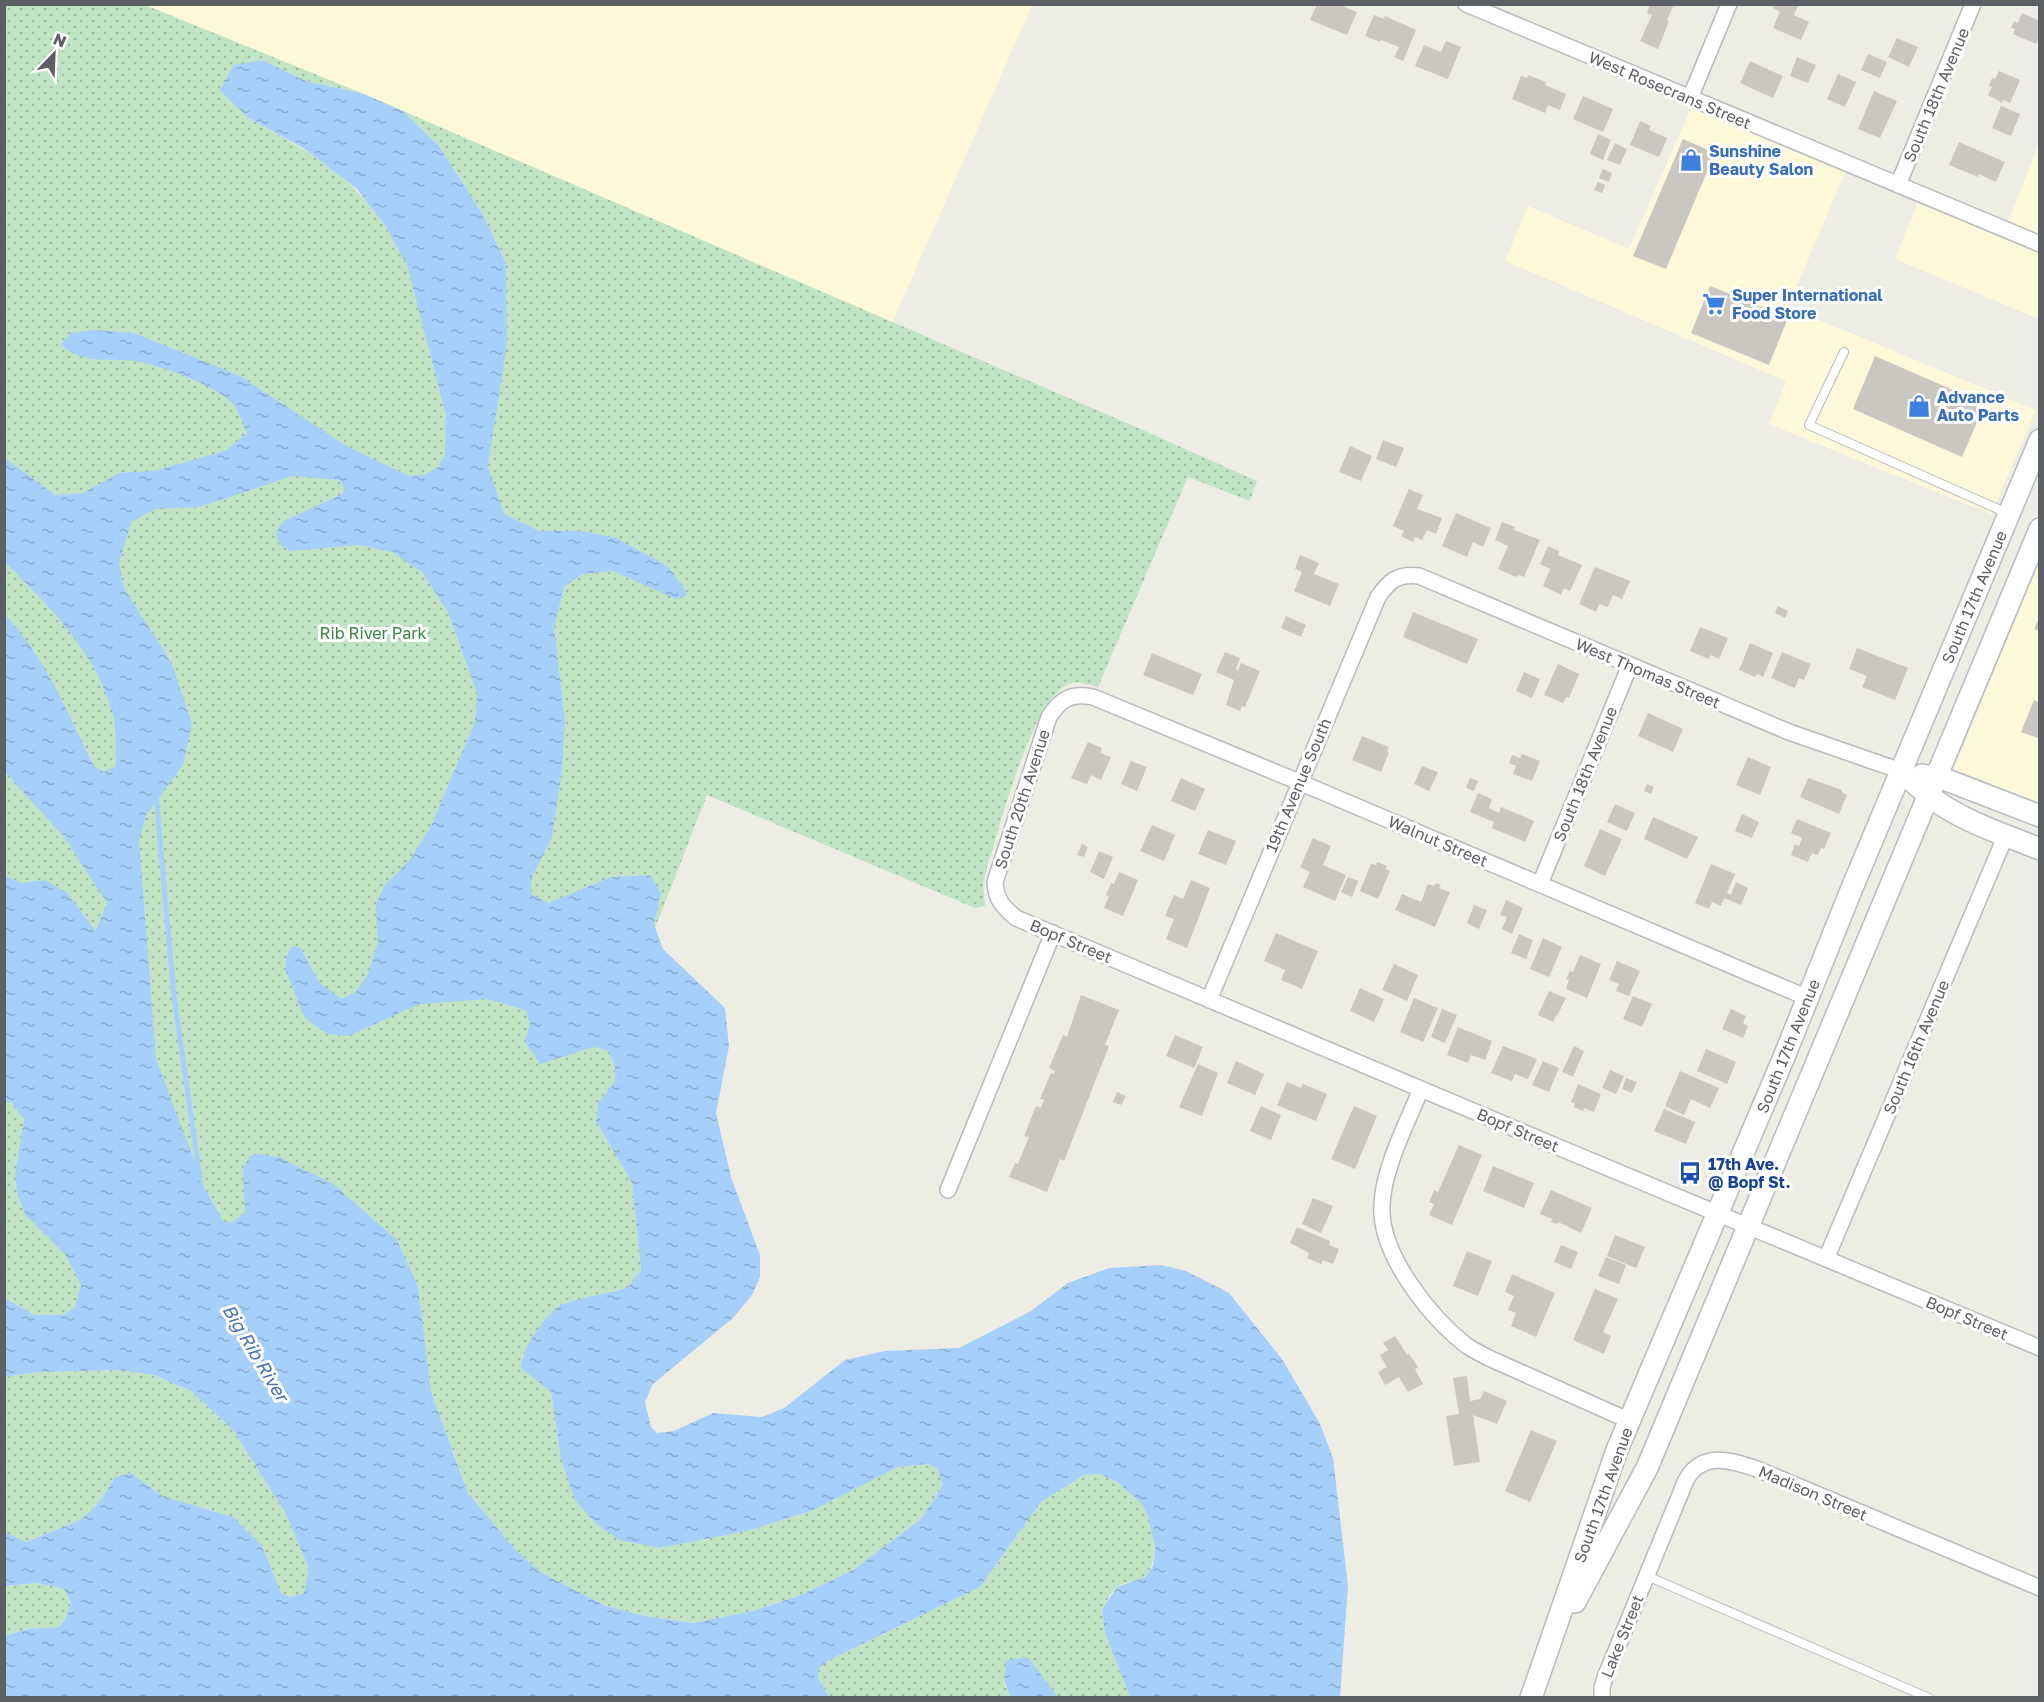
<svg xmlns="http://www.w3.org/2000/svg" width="2044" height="1702" font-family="'Golos Text',sans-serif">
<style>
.commercial{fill:#fdf8da}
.grass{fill:url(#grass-dots)}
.water{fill:url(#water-ripples);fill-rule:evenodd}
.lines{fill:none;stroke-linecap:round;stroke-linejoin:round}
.stream{stroke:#a6cffc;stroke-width:5}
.building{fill:#cac7c1}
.service-casing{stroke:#b6b9be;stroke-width:10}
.minor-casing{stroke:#b6b9be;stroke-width:18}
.secondary-casing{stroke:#b7babf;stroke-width:24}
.service{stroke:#fff;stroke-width:8}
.minor{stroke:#fff;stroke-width:15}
.secondary{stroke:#fff;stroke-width:21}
.labels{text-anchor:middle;stroke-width:6;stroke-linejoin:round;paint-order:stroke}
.street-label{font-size:16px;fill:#5c5f64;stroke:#fff}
.shop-label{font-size:16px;font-weight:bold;fill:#366cbe;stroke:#fff;text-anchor:start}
.park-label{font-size:16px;fill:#388643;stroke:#fff}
.transit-label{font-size:16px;font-weight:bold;fill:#164399;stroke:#fff;text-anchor:start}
.water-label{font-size:18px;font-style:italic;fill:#4573b6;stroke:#fff}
</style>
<defs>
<pattern id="grass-dots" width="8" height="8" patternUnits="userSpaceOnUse" patternTransform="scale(1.5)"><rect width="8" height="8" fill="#c1e5c4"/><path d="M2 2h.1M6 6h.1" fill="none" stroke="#a0bda3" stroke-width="1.8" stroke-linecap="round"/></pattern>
<pattern id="water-ripples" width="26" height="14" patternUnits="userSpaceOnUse" patternTransform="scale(1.5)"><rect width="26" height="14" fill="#a6cffc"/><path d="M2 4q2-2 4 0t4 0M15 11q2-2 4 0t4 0" fill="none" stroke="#8aabd0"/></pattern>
</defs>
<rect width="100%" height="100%" fill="#eeede4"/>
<!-- commercial -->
<path class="commercial" d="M145 5H1032L892 323 403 111Z
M1692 106 1846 170 1788 307 2036 410 1991 514 1769 424 1786 381 1505 261 1528 206 1629 249Z
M2039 144V319L1895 259 1918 202 2002 236Z
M2039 562V803L1954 769Z"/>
<!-- grass -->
<path class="grass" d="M4 5H145L364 94 306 81 262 60 247 117C306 150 359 178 393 239L506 263 483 215 439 146 403 111 1136 427 1257 481 1250 501 1188 477 1098 687C1089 685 1077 680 1067 685 1031 702 1000 827 987 867L983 883 985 906 975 908 707 795 608 1049 615 1067V1081L598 1103 596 1121 632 1183 641 1270 627 1288 560 1305 540 1326 522 1358 551 1392 561 1459 660 1548 747 1531 814 1510 898 1467 928 1464 938 1468 943 1485 921 1519 853 1570 798 1596 756 1610 694 1623 645 1616 606 1606 540 1572 514 1548 468 1493 453 1450 81 1287 75 1307 63 1315H34L5 1298Z
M120 1370 154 1375 191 1391 233 1430 285 1512 309 1569 305 1593 290 1597 280 1593 262 1546 233 1517 161 1496 131 1473 115 1477 97 1505 80 1520 25 1542 5 1532 4 1377 39 1372Z
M1099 1474C1114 1480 1130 1489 1141 1503 1152 1517 1162 1564 1144 1577 1137 1582 1125 1581 1118 1586 1111 1591 1106 1603 1102 1609L1105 1633 1130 1697H1058L1028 1657 1004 1684 1011 1697H829L818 1678V1669L831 1659 980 1587 1041 1502 1084 1475Z
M37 1583 64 1589 71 1602C59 1637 59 1625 29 1629 21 1630 12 1634 5 1636V1586Z"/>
<!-- water -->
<path class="water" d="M262 60 306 81 364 94 403 111 439 146 483 215 506 263 507 343 488 466 504 514 539 531H582L616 538 669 567 686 591V596L676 599 613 571 582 574 564 587 554 628 565 720 562 769 552 837 531 879V894L549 903 611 877 650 875 661 893 654 924 663 949 725 1008 729 1046 716 1113 731 1177 760 1255V1277L752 1295 734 1317 653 1384 645 1402 651 1427 657 1433 674 1431 713 1413 762 1417 784 1408 845 1360 885 1351 959 1348 1031 1311 1068 1283 1109 1268 1161 1265 1186 1271 1229 1293 1282 1359 1320 1424 1333 1458 1348 1586 1340 1697H1130L1105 1633 1102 1609 1117 1587 1145 1577 1153 1566 1155 1548 1148 1516 1141 1503 1117 1482 1099 1474 1084 1475 1041 1502 980 1587 831 1659 818 1669V1678L829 1697H5V1636C12 1634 21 1630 29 1629 59 1625 60 1637 71 1602L64 1589 37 1583 5 1586V1532L26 1542 80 1520 97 1505 115 1477 131 1473 162 1496 233 1517 262 1546 281 1593 290 1597 304 1593 309 1569 285 1512 233 1430 191 1391 154 1375 120 1370 39 1372 4 1377 5 1298 34 1315H63L75 1307 81 1285 65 1254 25 1214 18 1196 15 1175 24 1119 11 1102 4 1101 5 876 21 883 45 880 67 893 96 931 107 903 64 837 5 772V615C45 656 68 715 94 766L104 772 116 766C115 750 117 730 113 715 97 652 48 606 5 562V458L55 495 83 493 119 473 153 471 225 451 247 433C243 425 239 410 233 404 216 385 160 365 135 361 110 358 79 365 61 344L71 333 94 330 134 333 240 376 348 447 409 476 424 475 438 467 445 455 446 415 407 265 386 227 357 189 303 148 247 117 220 90 234 65ZM293 476 340 480 345 489 341 495 283 521 276 533 280 545 290 551 358 545 392 552 423 573 448 612 477 693 475 722 431 826 409 861 384 886 376 905 378 942 368 974 355 993 341 999 319 982 300 947H291L286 957V972L305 1018 327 1034 348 1036 420 1004 487 999 526 1010 530 1024 525 1042 540 1064 594 1047 608 1050 615 1067V1081L598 1103 596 1121 632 1183 641 1270 627 1288C614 1292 568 1300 559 1306 543 1317 522 1350 521 1368L551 1392 561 1459 575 1500 594 1522 619 1540 660 1548 747 1531 814 1510 898 1467 928 1464 937 1468 943 1485 921 1519 853 1570 798 1596 756 1610 694 1623 645 1616 606 1606 540 1572 514 1548 468 1493 431 1392 418 1287 397 1240 333 1184 279 1157 258 1154 250 1156 243 1168 245 1212 233 1222 223 1221 204 1187 156 1059 139 841 146 815 183 765 192 724 171 662 124 588 119 564 131 522 155 509 199 507Z
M1028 1657 1058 1697H1011C1004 1684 1003 1675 1007 1660Z"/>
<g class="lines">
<!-- stream -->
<path class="stream" d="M156 795 174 997 200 1179"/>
</g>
<!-- building -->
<path class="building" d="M1317 4H1345L1344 7 1357 12 1347 35 1310 20Z
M1650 4H1674L1667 20 1669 21 1658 49 1640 41 1652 15 1647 13Z
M1775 4H1799L1794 15 1809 22 1801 40 1773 28 1780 12 1773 8Z
M2022 13 2040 21V35L2036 44 2013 34 2015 29 2011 28 2014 21 2018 23Z
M1374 15 1384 19 1385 16 1416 30 1403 61 1394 57 1399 47 1381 40 1380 42 1365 36Z
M1897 38 1918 47 1909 67 1888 57Z
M1446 41 1461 47 1448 79 1415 66 1424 45 1441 52Z
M1868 54 1887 62 1880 78 1861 70Z
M1797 57 1816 65 1808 83 1790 76Z
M1750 61 1783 76 1773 98 1740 83Z
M1999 71 2020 80 2010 103 2003 100 2002 103 1988 95 1992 87 1989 86 1992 78 1995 79Z
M1838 74 1856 82 1845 107 1827 99Z
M1528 75 1546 82 1545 85 1566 94 1560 110 1548 105 1545 113 1512 99 1521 76 1527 78Z
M1874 91 1897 101 1880 138 1858 129Z
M1583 96 1613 109 1603 132 1573 119Z
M2001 106 2020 114 2011 136 1992 128Z
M1640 121 1651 126 1649 130 1667 138 1659 157 1630 145Z
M1598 134 1611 140 1603 160 1590 154Z
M1683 139 1715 153 1666 269 1633 256Z
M1959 142 2005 162 1996 182 1979 174 1978 177 1949 165Z
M1615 143 1627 149 1620 165 1607 160Z
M1603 169 1612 173 1609 182 1599 178Z
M1598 182 1605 185 1602 193 1594 190Z
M1710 286 1788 318 1769 365 1691 333Z
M1875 356 1985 404 1962 457 1853 409Z
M1383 440 1404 448 1396 467 1376 459Z
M1350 446 1372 456 1361 481 1339 472Z
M1409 489 1423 495 1417 509 1442 518 1436 534 1427 530 1422 540 1415 537 1413 542 1401 536 1404 531 1393 526Z
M1456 513 1491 528 1483 547 1473 542 1467 557 1442 546Z
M1502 522 1515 527 1514 530 1540 540 1524 577 1518 575 1516 577 1498 569 1508 546 1495 540Z
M1548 546 1559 551 1558 555 1582 565 1570 591 1564 588 1561 595 1543 586 1550 569 1540 564Z
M1300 555 1319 563 1314 574 1339 584 1330 606 1294 591 1302 572 1295 569Z
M1595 567 1630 581 1622 599 1613 595 1608 607 1599 604 1596 612 1579 604Z
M1778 606 1788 611 1785 618 1775 613Z
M1413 612 1478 639 1467 664 1403 637Z
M1286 616 1306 625 1301 637 1281 628Z
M2040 616V631L2034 629Z
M1700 627 1728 638 1719 659 1711 655 1709 659 1690 651Z
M1750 643 1773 653 1763 677 1757 674 1755 677 1739 670Z
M1857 648 1908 668 1895 700 1862 687 1867 676 1849 669Z
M1225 652 1240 658 1236 669 1238 670 1241 663 1260 671 1245 707 1242 706 1240 711 1226 705 1234 680 1216 672Z
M1782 652 1811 664 1804 680 1799 678 1795 688 1771 678Z
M1152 653 1202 674 1193 695 1143 675Z
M1558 664 1579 674 1569 698 1566 697 1563 703 1544 695Z
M1524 672 1540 679 1532 698 1516 691Z
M2034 700 2040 703V739L2021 732Z
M1648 713 1683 729 1673 752 1638 736Z
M1362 736 1389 747 1387 752 1389 753 1381 772 1352 760Z
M1088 742 1102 748 1100 753 1111 757 1101 780 1091 775 1087 784 1071 778Z
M1522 754 1540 761 1532 781 1513 774 1516 766 1509 763 1512 755 1520 758Z
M1748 757 1771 767 1760 795 1736 785Z
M1131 761 1147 767 1137 791 1121 784Z
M1422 766 1438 772 1429 791 1414 784Z
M1181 778 1205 789 1195 811 1171 801Z
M1470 778 1478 781 1474 791 1466 788Z
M1808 778 1842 790V792L1847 795 1839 814 1800 797Z
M1647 784 1654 787 1651 794 1644 791Z
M1478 793 1492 799 1489 808 1499 813 1501 807 1534 821 1525 842 1492 828 1494 822 1470 812Z
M1615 804 1635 813 1627 831 1607 822Z
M1742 814 1759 822 1752 838 1735 831Z
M1653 817 1698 837 1687 859 1644 839Z
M1797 819 1831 833 1824 849 1821 848 1818 855 1812 853 1808 862 1791 855 1795 844 1799 846 1802 838 1791 833Z
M1152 825 1175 835 1164 861 1140 851Z
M1600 829 1622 839 1605 876 1584 866Z
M1208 830 1236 841 1226 865 1198 854Z
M1313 838 1331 846 1323 865 1346 875 1335 901 1303 887 1310 872 1300 867Z
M1082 844 1088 847 1084 857 1077 855Z
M1099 851 1113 857 1104 879 1090 872Z
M1377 862 1387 866 1385 869 1390 871 1378 899 1360 891 1371 864 1376 865Z
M1711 864 1735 874 1727 893 1731 895 1736 882 1748 888 1741 905 1724 898 1721 906 1712 902 1709 909 1695 903Z
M1119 872 1138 880 1123 916 1104 908 1109 896 1106 895 1111 883 1114 884Z
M1348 877 1358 881 1352 897 1341 892Z
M1191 880 1210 888 1187 948 1166 939 1174 919 1165 916 1174 895 1183 899Z
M1436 883 1441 885 1439 888 1450 892 1435 927 1395 910 1402 894 1421 902 1428 884 1434 886Z
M1506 900 1523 908 1512 934 1502 929 1507 917 1500 915Z
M1474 905 1487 910 1479 929 1467 923Z
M1276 933 1318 951 1302 989 1281 980 1285 970 1264 961Z
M1519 934 1533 940 1526 959 1511 953Z
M1543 938 1562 947 1549 977 1530 969Z
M1580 955 1601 964 1587 998 1566 989 1569 980 1566 979 1570 971 1573 972Z
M1617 961 1640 971 1629 996 1616 991 1619 984 1609 980Z
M1394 964 1418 975 1407 1001 1382 990Z
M1360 988 1384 999 1374 1022 1350 1011Z
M1549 991 1566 998 1557 1016 1556 1015 1553 1022 1538 1015Z
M1081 995 1119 1010 1105 1045 1109 1046 1064 1161 1060 1159 1047 1192 1009 1177 1015 1163 1018 1164 1029 1137 1024 1136 1036 1106 1041 1108 1044 1100 1040 1099 1051 1073 1054 1074 1055 1071 1049 1068 1063 1035 1067 1037Z
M1633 996 1652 1004 1642 1027 1623 1019Z
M1414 998 1438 1008 1423 1042 1400 1032Z
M1442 1009 1457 1015 1445 1043 1431 1037Z
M1731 1009 1746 1016 1743 1023 1748 1026 1743 1038 1722 1029Z
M1458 1027 1492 1041 1485 1060 1471 1055 1468 1063 1447 1055Z
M1175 1035 1203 1047 1194 1068 1166 1056Z
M1503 1046 1537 1059 1528 1079 1515 1074 1512 1081 1491 1073Z
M1574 1046 1584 1051 1573 1077 1562 1072Z
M1706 1049 1736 1062 1727 1084 1697 1071Z
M1236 1061 1264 1074 1255 1095 1227 1083Z
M1543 1061 1559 1068 1549 1092 1532 1085Z
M1198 1064 1218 1073 1202 1116 1179 1107Z
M1610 1070 1624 1076 1616 1094 1602 1088Z
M1680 1071 1719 1088 1710 1108 1691 1099 1684 1115 1665 1106Z
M1626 1078 1637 1082 1632 1093 1622 1089Z
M1287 1082 1301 1088 1303 1084 1327 1094 1316 1121 1277 1105Z
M1578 1084 1601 1094 1594 1112 1584 1108 1583 1111 1574 1107 1575 1104 1571 1102Z
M1117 1092 1126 1096 1121 1105 1113 1102Z
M1261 1106 1281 1115 1271 1140 1250 1131Z
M1354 1106 1377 1116 1355 1169 1331 1159Z
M1664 1109 1695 1122 1686 1144 1654 1131Z
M1459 1145 1482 1155 1452 1225 1429 1215 1434 1204 1429 1202 1434 1190 1438 1192Z
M1493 1166 1534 1183 1524 1208 1483 1191Z
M1551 1190 1592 1208 1581 1233 1558 1222 1557 1224 1551 1222 1552 1219 1540 1214Z
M1313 1198 1333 1206 1321 1233 1302 1224Z
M1297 1227 1330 1241 1329 1245 1339 1249 1333 1264 1323 1260 1321 1264 1307 1258 1309 1253 1290 1243Z
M1615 1235 1645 1247 1636 1268 1607 1256Z
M1561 1245 1578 1252 1571 1269 1554 1262Z
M1467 1251 1492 1261 1478 1296 1453 1286Z
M1606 1257 1626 1265 1619 1284 1598 1276Z
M1512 1274 1555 1293 1536 1337 1511 1326 1516 1313 1508 1310 1514 1296 1505 1292Z
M1595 1289 1618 1299 1603 1332 1611 1336 1604 1354 1573 1340Z
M1395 1336 1407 1355 1409 1354 1418 1367 1415 1369 1423 1384 1408 1392 1399 1377 1385 1385 1378 1372 1387 1367 1380 1355 1388 1350 1383 1343Z
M1467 1376 1470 1401 1480 1399 1484 1391 1507 1401 1497 1424 1473 1415 1480 1462 1454 1466 1446 1416 1459 1414 1453 1378Z
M1531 1430 1557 1441 1530 1502 1505 1491Z"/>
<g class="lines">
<!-- service casing -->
<g class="service-casing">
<path id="service" d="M1844 352 1809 425 2007 513
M1647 1576 1929 1698"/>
</g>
<!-- minor casing -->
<g class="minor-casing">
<path id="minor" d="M1466 4 2040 244
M1690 98 1729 4
M1898 185 1973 4
M1540 884 1630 665
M1808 998 1299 782 1093 697C1072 693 1061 698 1049 717L995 882C996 900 1003 907 1016 918L1558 1147 2040 1348
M1209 1000 1378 597C1389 581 1398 573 1419 576L1789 732 1901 771
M1421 1089C1407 1123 1383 1169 1382 1205 1379 1254 1430 1317 1467 1346 1475 1351 1483 1355 1491 1359L1630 1421
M948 1190 1053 933
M1826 1259 2006 835
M1602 1698V1687L1606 1675 1686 1480C1702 1451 1731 1460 1757 1469L2040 1588"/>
</g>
<!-- secondary casing -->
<g class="secondary-casing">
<path id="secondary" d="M1901 771C1915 784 1929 797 1945 807 1974 825 2008 836 2040 849
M1922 775 1944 779 2040 816
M1575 1602 1647 1468 2040 529
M1531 1698 1617 1450 1784 1057 1852 888 2040 440"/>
</g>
<!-- service -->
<use href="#service" class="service"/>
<!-- minor -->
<use href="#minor" class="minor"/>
<!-- secondary -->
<use href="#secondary" class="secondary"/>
</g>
<!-- icons -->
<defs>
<g id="shop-bare" transform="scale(1.8)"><path d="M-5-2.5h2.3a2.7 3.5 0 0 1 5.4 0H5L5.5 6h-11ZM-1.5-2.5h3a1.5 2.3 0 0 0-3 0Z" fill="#3f7fe0" stroke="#fff" stroke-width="2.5" paint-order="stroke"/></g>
<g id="supermarket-bare" transform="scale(1.8)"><path d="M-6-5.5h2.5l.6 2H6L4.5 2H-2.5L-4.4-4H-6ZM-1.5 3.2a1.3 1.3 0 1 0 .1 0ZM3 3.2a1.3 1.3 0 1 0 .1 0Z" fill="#3f7fe0" stroke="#fff" stroke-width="2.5" paint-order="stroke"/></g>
<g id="bus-bare" transform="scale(1.8)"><path d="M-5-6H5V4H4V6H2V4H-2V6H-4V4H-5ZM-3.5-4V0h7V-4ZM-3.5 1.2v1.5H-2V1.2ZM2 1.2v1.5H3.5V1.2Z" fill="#1a4fb4" stroke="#fff" stroke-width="2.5" paint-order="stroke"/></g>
</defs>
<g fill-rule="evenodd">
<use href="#shop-bare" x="1691" y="160"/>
<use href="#supermarket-bare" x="1714" y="304"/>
<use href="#shop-bare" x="1919" y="406"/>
<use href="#bus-bare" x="1690" y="1173"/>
</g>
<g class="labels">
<!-- street labels -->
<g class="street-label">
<text transform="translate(1670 90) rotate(23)" y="6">West Rosecrans Street</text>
<text transform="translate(1936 95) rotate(-67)" y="6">South 18th Avenue</text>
<text transform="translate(1974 597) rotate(-67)" y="6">South 17th Avenue</text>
<text transform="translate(1648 673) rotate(23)" y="6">West Thomas Street</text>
<text transform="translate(1585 774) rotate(-68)" y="6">South 18th Avenue</text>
<text transform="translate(1298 785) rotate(-67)" y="6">19th Avenue South</text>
<text transform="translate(1022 799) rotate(-72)" y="6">South 20th Avenue</text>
<text transform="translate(1438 841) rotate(23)" y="6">Walnut Street</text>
<text transform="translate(1071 941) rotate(23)" y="6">Bopf Street</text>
<text transform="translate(1788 1046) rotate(-68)" y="6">South 17th Avenue</text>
<text transform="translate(1916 1047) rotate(-67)" y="6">South 16th Avenue</text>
<text transform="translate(1518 1130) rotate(23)" y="6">Bopf Street</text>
<text transform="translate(1967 1318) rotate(23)" y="6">Bopf Street</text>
<text transform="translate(1813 1493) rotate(23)" y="6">Madison Street</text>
<text transform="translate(1603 1495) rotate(-70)" y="6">South 17th Avenue</text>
<text transform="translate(1622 1636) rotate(-68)" y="6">Lake Street</text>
</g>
<!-- shop labels -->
<g class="shop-label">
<text x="1709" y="157">Sunshine<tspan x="1709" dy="18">Beauty Salon</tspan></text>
<text x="1732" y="301">Super International<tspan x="1732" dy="18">Food Store</tspan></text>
<text x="1937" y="403">Advance<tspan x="1937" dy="18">Auto Parts</tspan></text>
</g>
<!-- park labels -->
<g class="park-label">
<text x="373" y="639">Rib River Park</text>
</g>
<!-- transit labels -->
<g class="transit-label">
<text x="1708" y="1170">17th Ave.<tspan x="1708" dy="18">@ Bopf St.</tspan></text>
</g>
<!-- water labels -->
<g class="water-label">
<text transform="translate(255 1353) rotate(59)" y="6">Big Rib River</text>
</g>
</g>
<!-- border -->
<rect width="2044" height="1702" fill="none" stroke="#5c5f64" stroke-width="12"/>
<!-- north arrow -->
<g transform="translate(54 54) rotate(23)" stroke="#ffffff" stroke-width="4.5" paint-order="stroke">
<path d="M0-4.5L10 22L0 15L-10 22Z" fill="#5c5f64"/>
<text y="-9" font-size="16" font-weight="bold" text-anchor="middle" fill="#5c5f64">N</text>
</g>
</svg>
